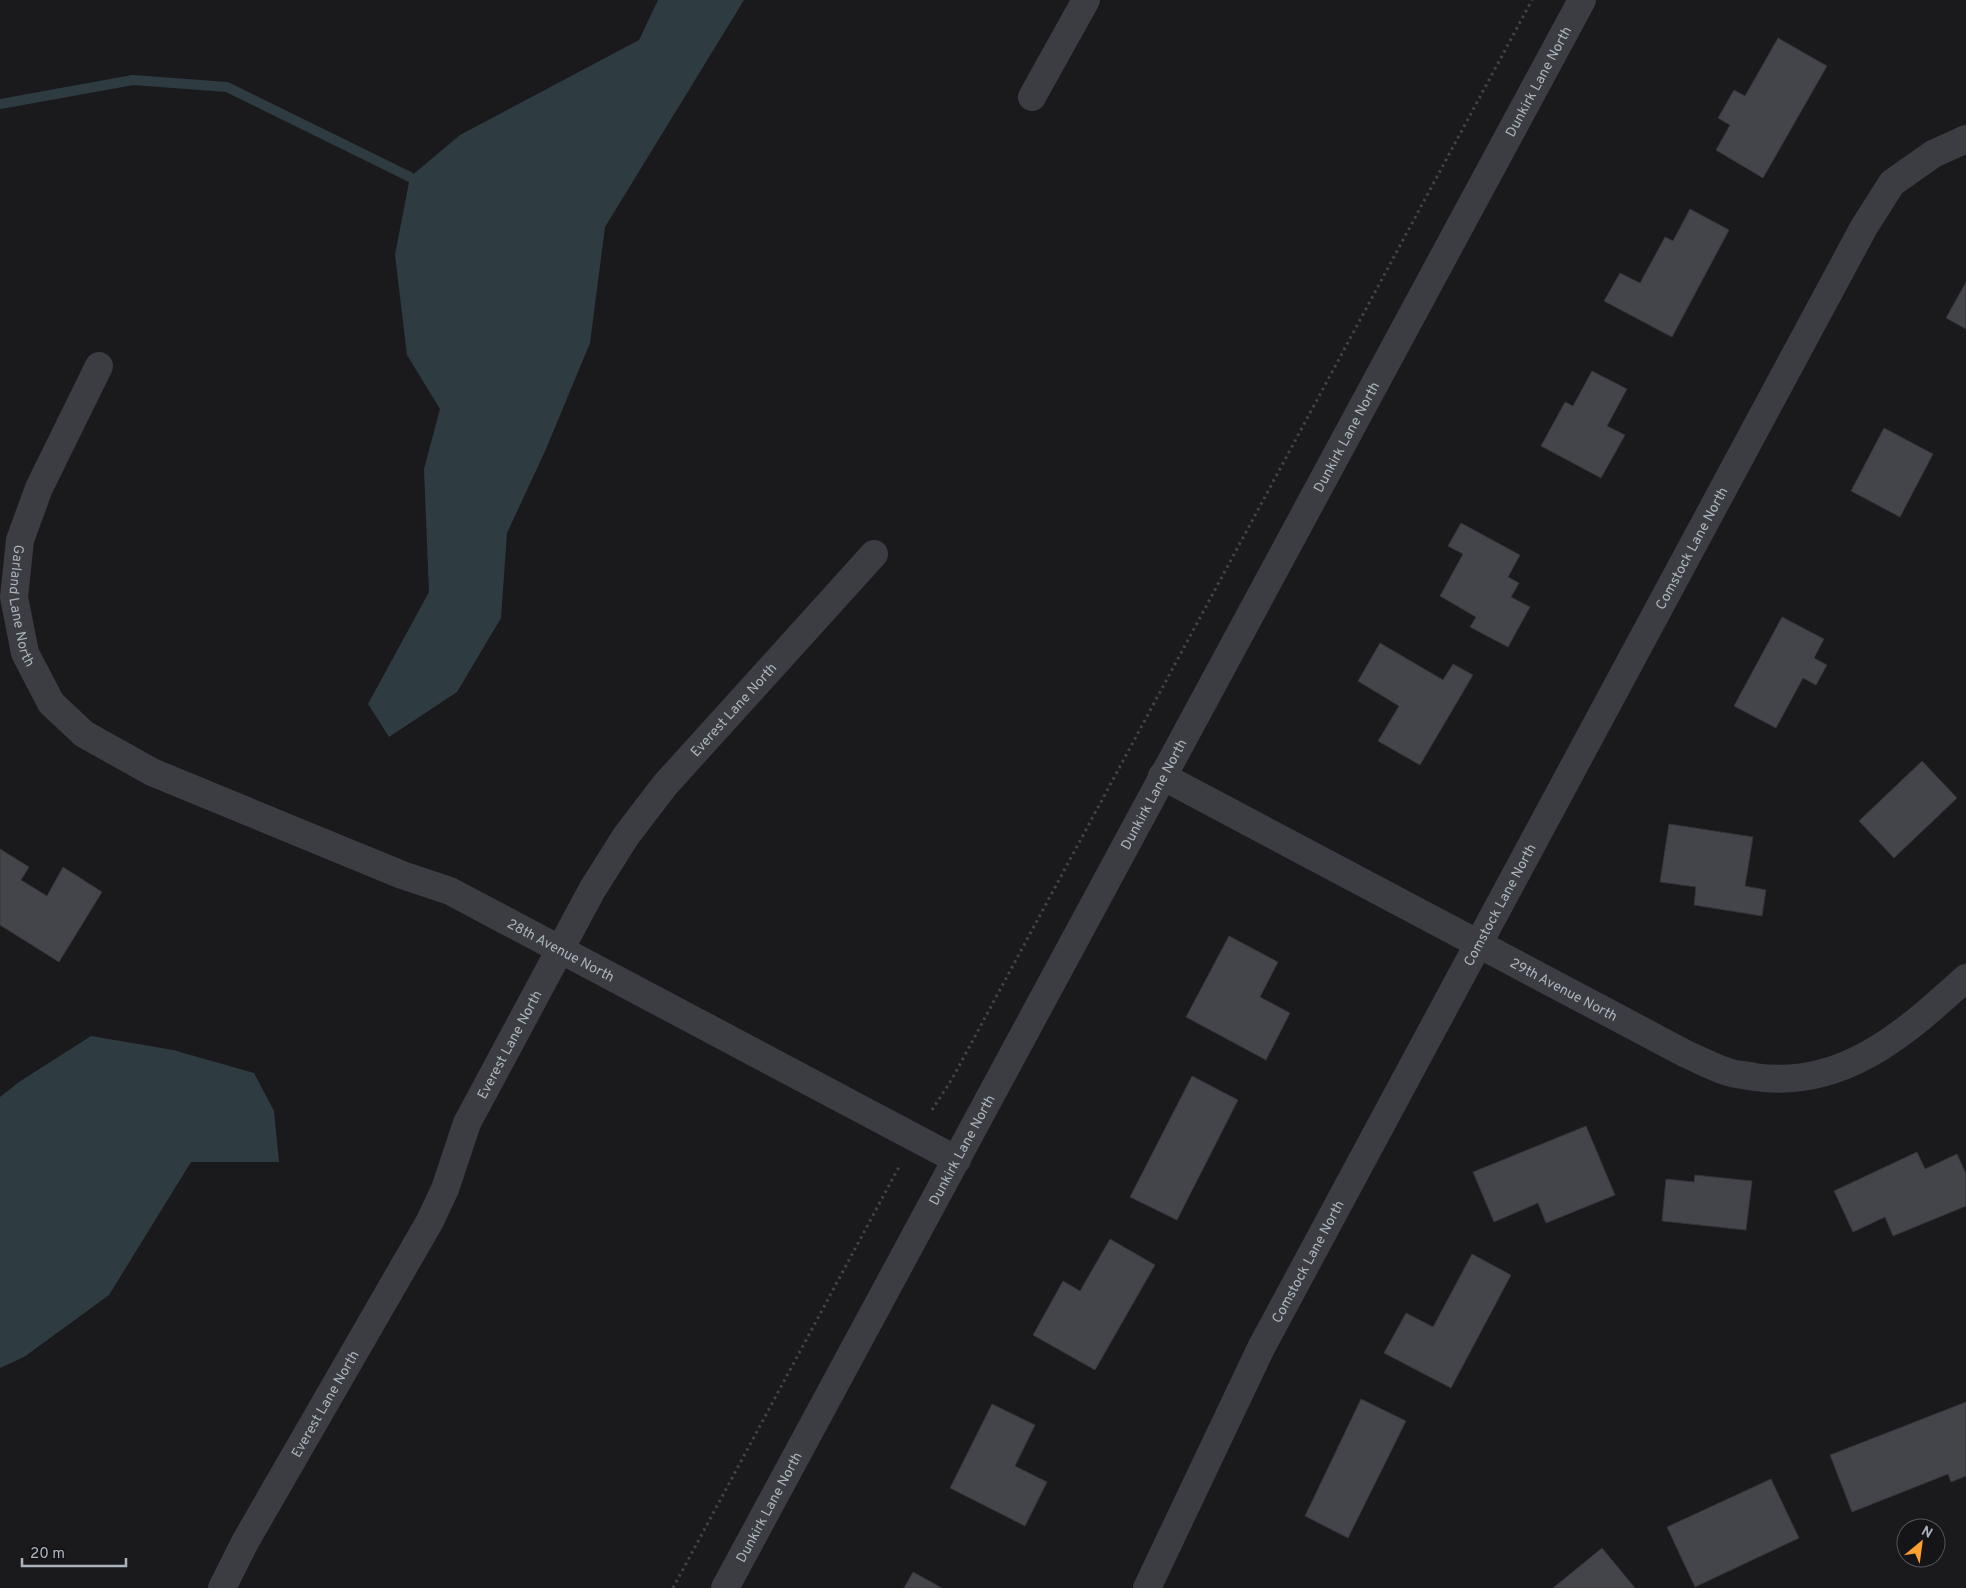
<svg xmlns="http://www.w3.org/2000/svg" width="1966" height="1588" font-family="Overpass,sans-serif">
<style>
.water{fill:#2e3c42}
.lines{fill:none;stroke-linecap:round;stroke-linejoin:round}
.stream{stroke:#2e3c42;stroke-width:10}
.building{fill:#44454a;stroke:#343439}
.path{stroke:#404449;stroke-width:3;stroke-dasharray:2.5 4;stroke-linecap:butt}
.minor{stroke:#3b3d42;stroke-width:28}
.labels{text-anchor:middle;stroke-width:4;stroke-linejoin:round;paint-order:stroke}
.street-label{font-size:14px;fill:#abb3bd;stroke:#151518}
</style>
<rect width="100%" height="100%" fill="#1a1a1d"/>
<!-- water -->
<path class="water" d="M658 0H744L605 227 590 343 546 449 507 533 501 618 457 692 389 737 368 704 429 592 424 469 440 409 407 355 395 255 410 177 460 135 639 40Z
M91 1036 173 1050 254 1073 274 1111 279 1162H191L109 1295 24 1357 0 1368V1097L19 1082Z"/>
<g class="lines">
<!-- stream -->
<path class="stream" d="M0 104 133 80 227 87 410 177"/>
</g>
<!-- building -->
<path class="building" d="M1778 38 1827 66 1763 178 1716 150 1730 125 1718 118 1734 90 1745 96Z
M1690 209 1729 230 1672 337 1604 301 1620 273 1640 283 1665 237 1673 241Z
M1966 282V329L1946 318Z
M1592 371 1627 389 1607 426 1625 435 1601 478 1541 446 1565 402 1573 406Z
M1884 428 1933 454 1900 517 1851 491Z
M1461 523 1520 555 1508 577 1519 583 1511 597 1530 607 1508 647 1470 627 1476 617 1440 596 1463 554 1448 546Z
M1782 617 1824 639 1814 658 1827 665 1816 685 1803 678 1776 728 1734 706Z
M1380 643 1443 680 1453 664 1473 675 1420 765 1378 741 1399 706 1358 681Z
M1922 761 1957 798 1894 858 1859 821Z
M1669 824 1753 837 1745 886 1766 890 1762 916 1694 905 1696 887 1660 882Z
M0 849 29 867 21 880 47 896 63 867 102 892 59 962 0 925Z
M1229 936 1278 962 1260 997 1290 1013 1266 1060 1186 1017Z
M1192 1076 1238 1100 1177 1220 1130 1197Z
M1586 1126 1615 1195 1546 1223 1538 1203 1494 1222 1473 1172Z
M1917 1152 1925 1169 1957 1154 1966 1174V1206L1893 1236 1885 1217 1853 1232 1834 1191Z
M1695 1175 1752 1181 1746 1230 1662 1221 1666 1179 1694 1182Z
M1110 1239 1155 1265 1095 1370 1033 1335 1063 1281 1080 1291Z
M1472 1254 1511 1275 1451 1388 1384 1353 1406 1313 1433 1327Z
M1361 1399 1406 1421 1348 1538 1305 1516Z
M1966 1402V1476L1951 1482 1948 1474 1852 1512 1830 1455Z
M992 1404 1035 1425 1015 1466 1047 1482 1025 1526 950 1488Z
M1771 1479 1799 1538 1695 1587 1667 1527Z
M1602 1548 1635 1588H1553Z
M913 1572 942 1588H904Z"/>
<g class="lines">
<!-- path -->
<path class="path" d="M932 1110 952 1079 1532 0
M673 1588 900 1165"/>
<!-- minor -->
<g class="minor">
<path d="M1032 97 1086 0"/>
<path id="s1" d="M99 366 39 488 20 540 14 597 25 653 51 703 84 734 152 772 402 875 450 891 957 1160"/>
<path id="s2" d="M1162 776 1686 1054C1700 1060 1714 1068 1728 1072 1736 1075 1746 1075 1754 1077 1843 1090 1905 1033 1966 978"/>
<path id="s3" d="M222 1588 245 1542 430 1221 445 1189 467 1123 592 890 626 836 665 785 874 554"/>
<path id="s4" d="M725 1588 1582 0"/>
<path id="s5" d="M1147 1588 1261 1348 1864 227 1892 183 1933 154 1966 139"/>
</g>
</g>
<g class="labels">
<!-- street labels -->
<g class="street-label">
<text dy="5" stroke="none"><textPath href="#s4" startOffset="1712">Dunkirk Lane North</textPath></text>
<text dy="5" stroke="none"><textPath href="#s4" startOffset="1308">Dunkirk Lane North</textPath></text>
<text dy="5" stroke="none"><textPath href="#s5" startOffset="1174">Comstock Lane North</textPath></text>
<text dy="5" stroke="none"><textPath href="#s1" startOffset="258">Garland Lane North</textPath></text>
<text dy="5" stroke="none"><textPath href="#s3" startOffset="1021">Everest Lane North</textPath></text>
<text dy="5" stroke="none"><textPath href="#s4" startOffset="902">Dunkirk Lane North</textPath></text>
<text dy="5" stroke="none"><textPath href="#s5" startOffset="769">Comstock Lane North</textPath></text>
<text dy="5" stroke="none"><textPath href="#s1" startOffset="932">28th Avenue North</textPath></text>
<text dy="5" stroke="none"><textPath href="#s2" startOffset="455">29th Avenue North</textPath></text>
<text dy="5" stroke="none"><textPath href="#s3" startOffset="616">Everest Lane North</textPath></text>
<text dy="5" stroke="none"><textPath href="#s4" startOffset="498">Dunkirk Lane North</textPath></text>
<text dy="5" stroke="none"><textPath href="#s5" startOffset="364">Comstock Lane North</textPath></text>
<text dy="5" stroke="none"><textPath href="#s3" startOffset="211">Everest Lane North</textPath></text>
<text dy="5" stroke="none"><textPath href="#s4" startOffset="92">Dunkirk Lane North</textPath></text>
</g>
</g>
<!-- north arrow -->
<g transform="translate(1921 1543) rotate(29)"><circle r="24" fill="#151518" stroke="#51545a"/>
<path d="M0-4L9 19L0 12L-9 19Z" fill="#ff9f2f"/>
<text y="-8" font-size="14" font-weight="bold" text-anchor="middle" fill="#abb3bd">N</text>
</g>
<!-- scale -->
<path d="M22 1558v8h104v-8" fill="none" stroke="#abb3bd" stroke-width="2.5"/>
<text x="30" y="1558" font-size="15" fill="#abb3bd" stroke="#151518" stroke-width="4" paint-order="stroke">20 m</text>
</svg>
